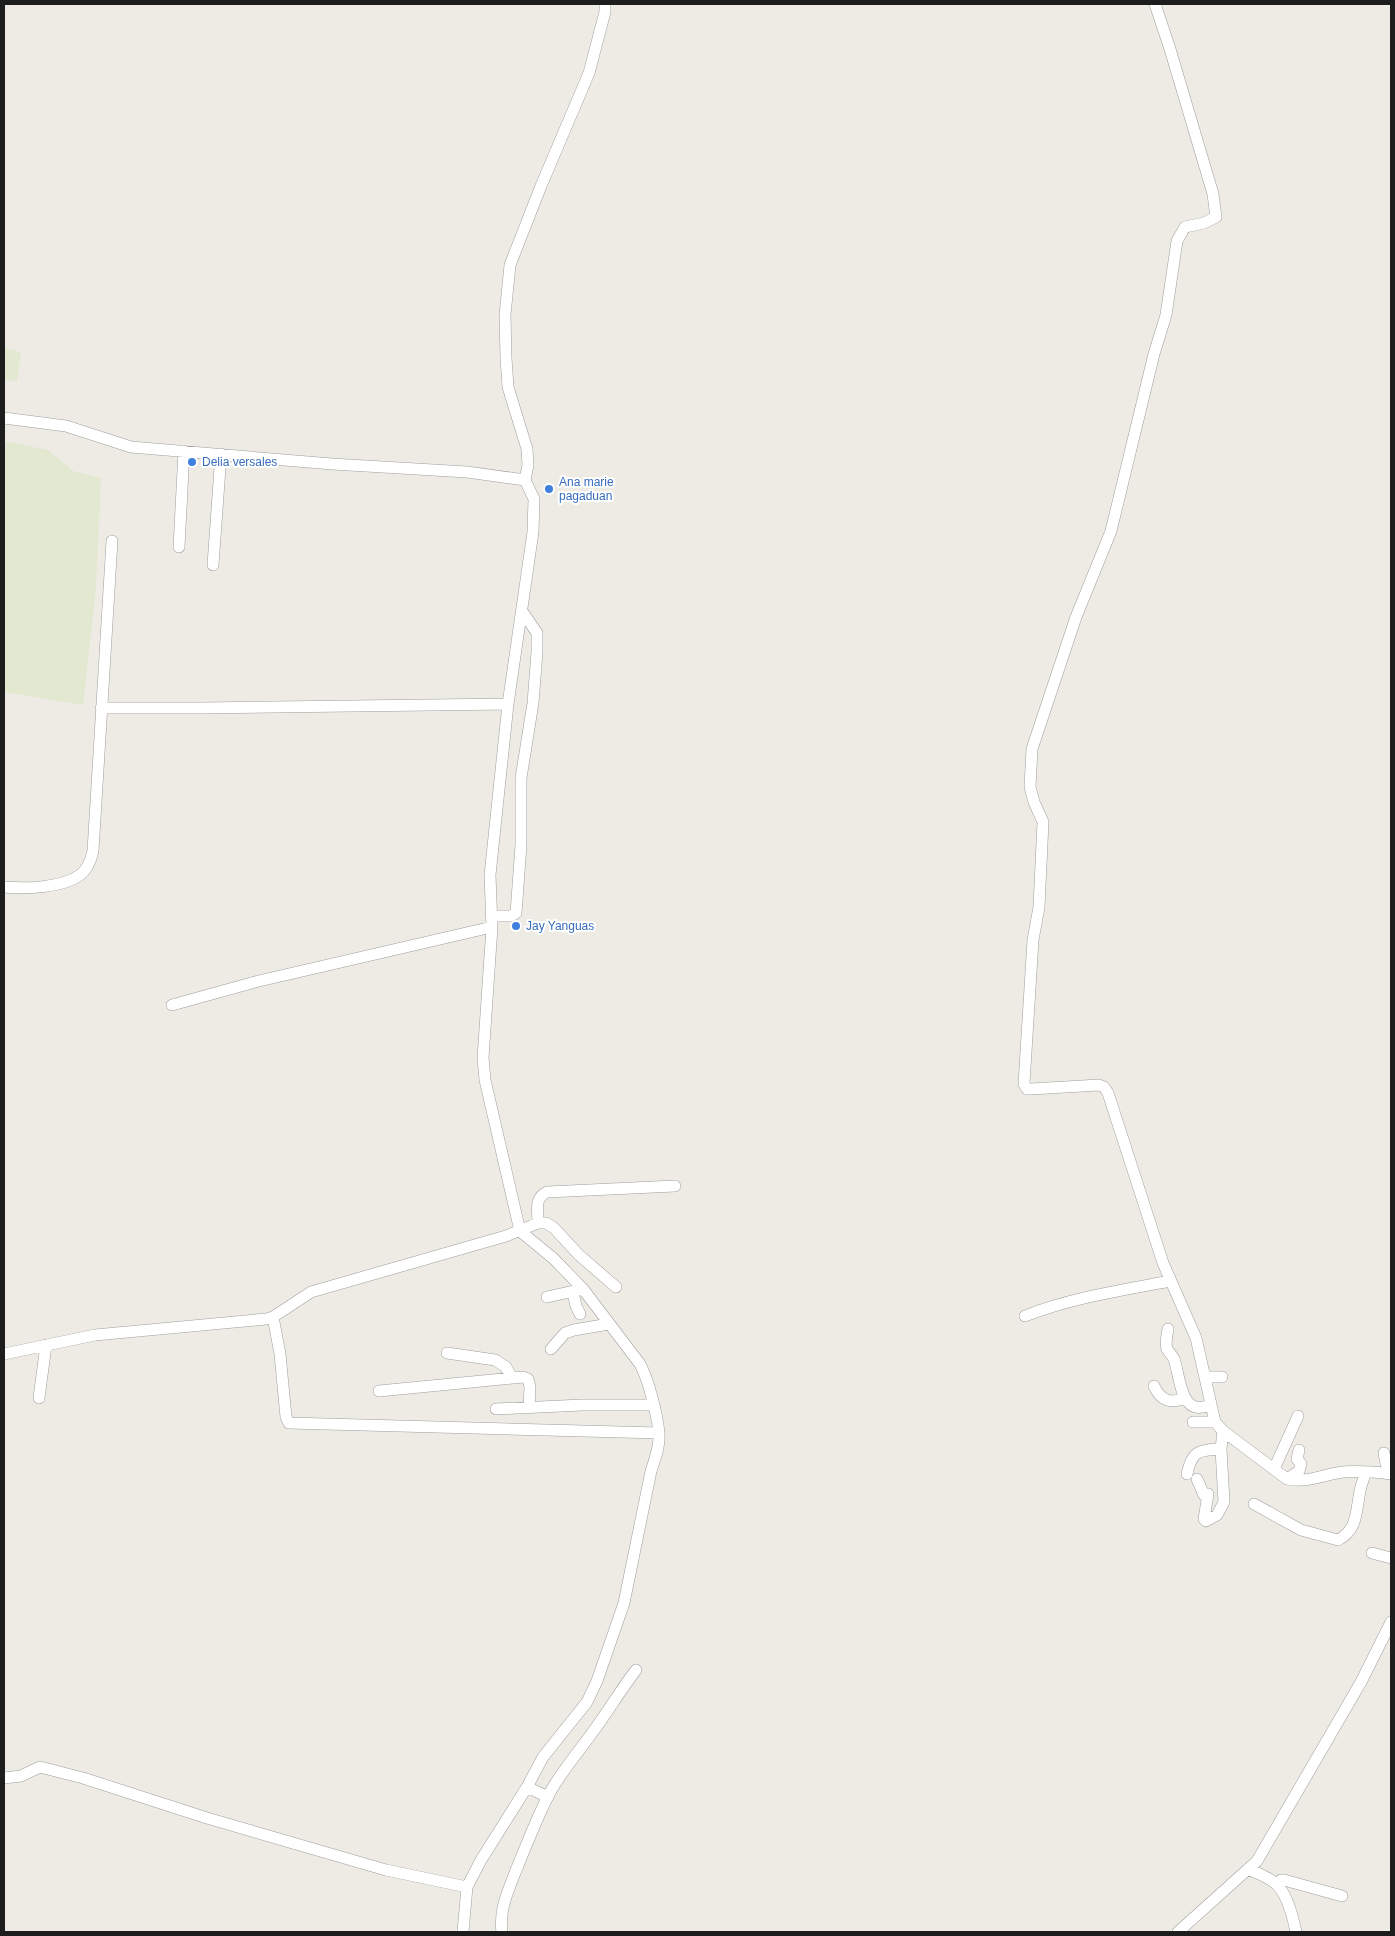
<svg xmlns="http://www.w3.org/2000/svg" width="1395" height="1936" font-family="Helvetica,sans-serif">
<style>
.farmland{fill:#e3e9d1}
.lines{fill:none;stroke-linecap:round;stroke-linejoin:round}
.minor-casing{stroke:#9e9e9e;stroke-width:12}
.minor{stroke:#fff;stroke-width:11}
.shop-dot{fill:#3f7fe0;stroke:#fff;stroke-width:2}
.labels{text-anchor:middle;stroke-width:4;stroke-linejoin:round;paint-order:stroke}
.shop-label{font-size:12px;fill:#366cbe;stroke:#fff;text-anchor:start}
</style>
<rect width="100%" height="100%" fill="#edebe4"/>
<!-- farmland -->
<path class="farmland" d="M4 348 21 352 17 382 4 379Z
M4 441 48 450 73 471 101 478 96 589 83 705 4 692Z"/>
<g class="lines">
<!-- minor casing -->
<g class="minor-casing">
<path id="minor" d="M1155 4 1170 49 1213 194 1216 217 1204 223 1185 227 1177 241 1166 315 1154 354 1111 531 1076 617 1032 749 1030 787 1034 802 1043 822 1039 907 1033 940 1024 1084 1027 1089H1031L1099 1085 1104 1087 1108 1093 1163 1263 1196 1338 1215 1422 1223 1431 1287 1479C1306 1483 1319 1476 1337 1473 1354 1470 1374 1472 1391 1474
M4 418 66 426 131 447 332 464 467 472 525 480 534 499 533 532 508 704 490 875 492 927 483 1058 485 1080 520 1231 554 1259 583 1289 640 1364C649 1381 657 1414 659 1433 660 1446 655 1459 651 1471L624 1603 597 1681 587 1702 543 1757 527 1787 481 1860 467 1887 463 1932
M525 480 528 465 527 449 508 387 506 358 505 315 510 265 541 186 589 73 605 12V4
M179 547 184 451
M213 565 221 454
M101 708H202L508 704
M4 887C25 889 62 888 80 875 88 869 91 860 93 851L112 541
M491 916H511L516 913 521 845V778L533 703 537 652V633L522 611
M172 1005 255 982 492 927
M538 1223C538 1210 534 1198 547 1192L675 1186
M573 1292 576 1306 580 1314
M547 1297 583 1289
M1025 1316C1071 1298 1122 1290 1170 1281
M273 1317 280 1354 286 1417 289 1423 659 1433
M1168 1329C1167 1335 1165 1343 1167 1349 1169 1352 1172 1355 1174 1359 1178 1370 1180 1395 1189 1403 1195 1410 1204 1407 1211 1405
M551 1349 565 1333 574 1330 609 1324
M447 1353 495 1360 506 1367 512 1378
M4 1354 95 1335 266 1319 273 1317 311 1292 506 1236 538 1223H546L554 1228 579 1255 616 1287
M1206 1377H1222
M1154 1386C1161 1401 1171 1404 1185 1398
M379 1391 523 1377 528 1379 530 1387 529 1407
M39 1398 46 1345
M496 1409 582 1405H653
M1193 1422H1215
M1384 1453 1386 1464 1391 1470
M1274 1469 1298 1416
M1187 1474C1192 1451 1198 1450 1221 1449
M1197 1479 1204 1495
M1287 1479 1299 1471 1301 1464 1297 1459 1299 1450
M1208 1494 1204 1519 1206 1521 1217 1515 1224 1502 1221 1449 1223 1431
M1254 1504 1301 1530 1338 1540C1358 1530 1356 1510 1360 1491 1361 1484 1364 1478 1366 1472
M1372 1553 1391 1558
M4 1778 21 1776 40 1767 83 1778 207 1818 386 1870 467 1887
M527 1787 548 1797
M1248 1869C1257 1873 1266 1876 1274 1882 1287 1892 1293 1917 1296 1932
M1278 1885 1281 1880H1284L1342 1896
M502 1932C499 1911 507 1893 515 1873 525 1848 536 1820 548 1796 560 1773 577 1754 592 1733 607 1713 620 1691 636 1670
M1178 1932 1257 1861 1361 1682 1391 1622"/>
</g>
<!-- minor -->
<use href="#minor" class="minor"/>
</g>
<!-- markers -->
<g class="shop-dot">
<circle cx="192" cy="462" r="5"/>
<circle cx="549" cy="489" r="5"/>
<circle cx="516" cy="926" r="5"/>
</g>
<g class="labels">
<!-- shop labels -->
<g class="shop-label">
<text x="202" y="466">Delia versales</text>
<text x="559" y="486">Ana marie<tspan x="559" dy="14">pagaduan</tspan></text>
<text x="526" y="930">Jay Yanguas</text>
</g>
</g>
<!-- border -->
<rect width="1395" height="1936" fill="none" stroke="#1d1d1d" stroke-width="10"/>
</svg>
